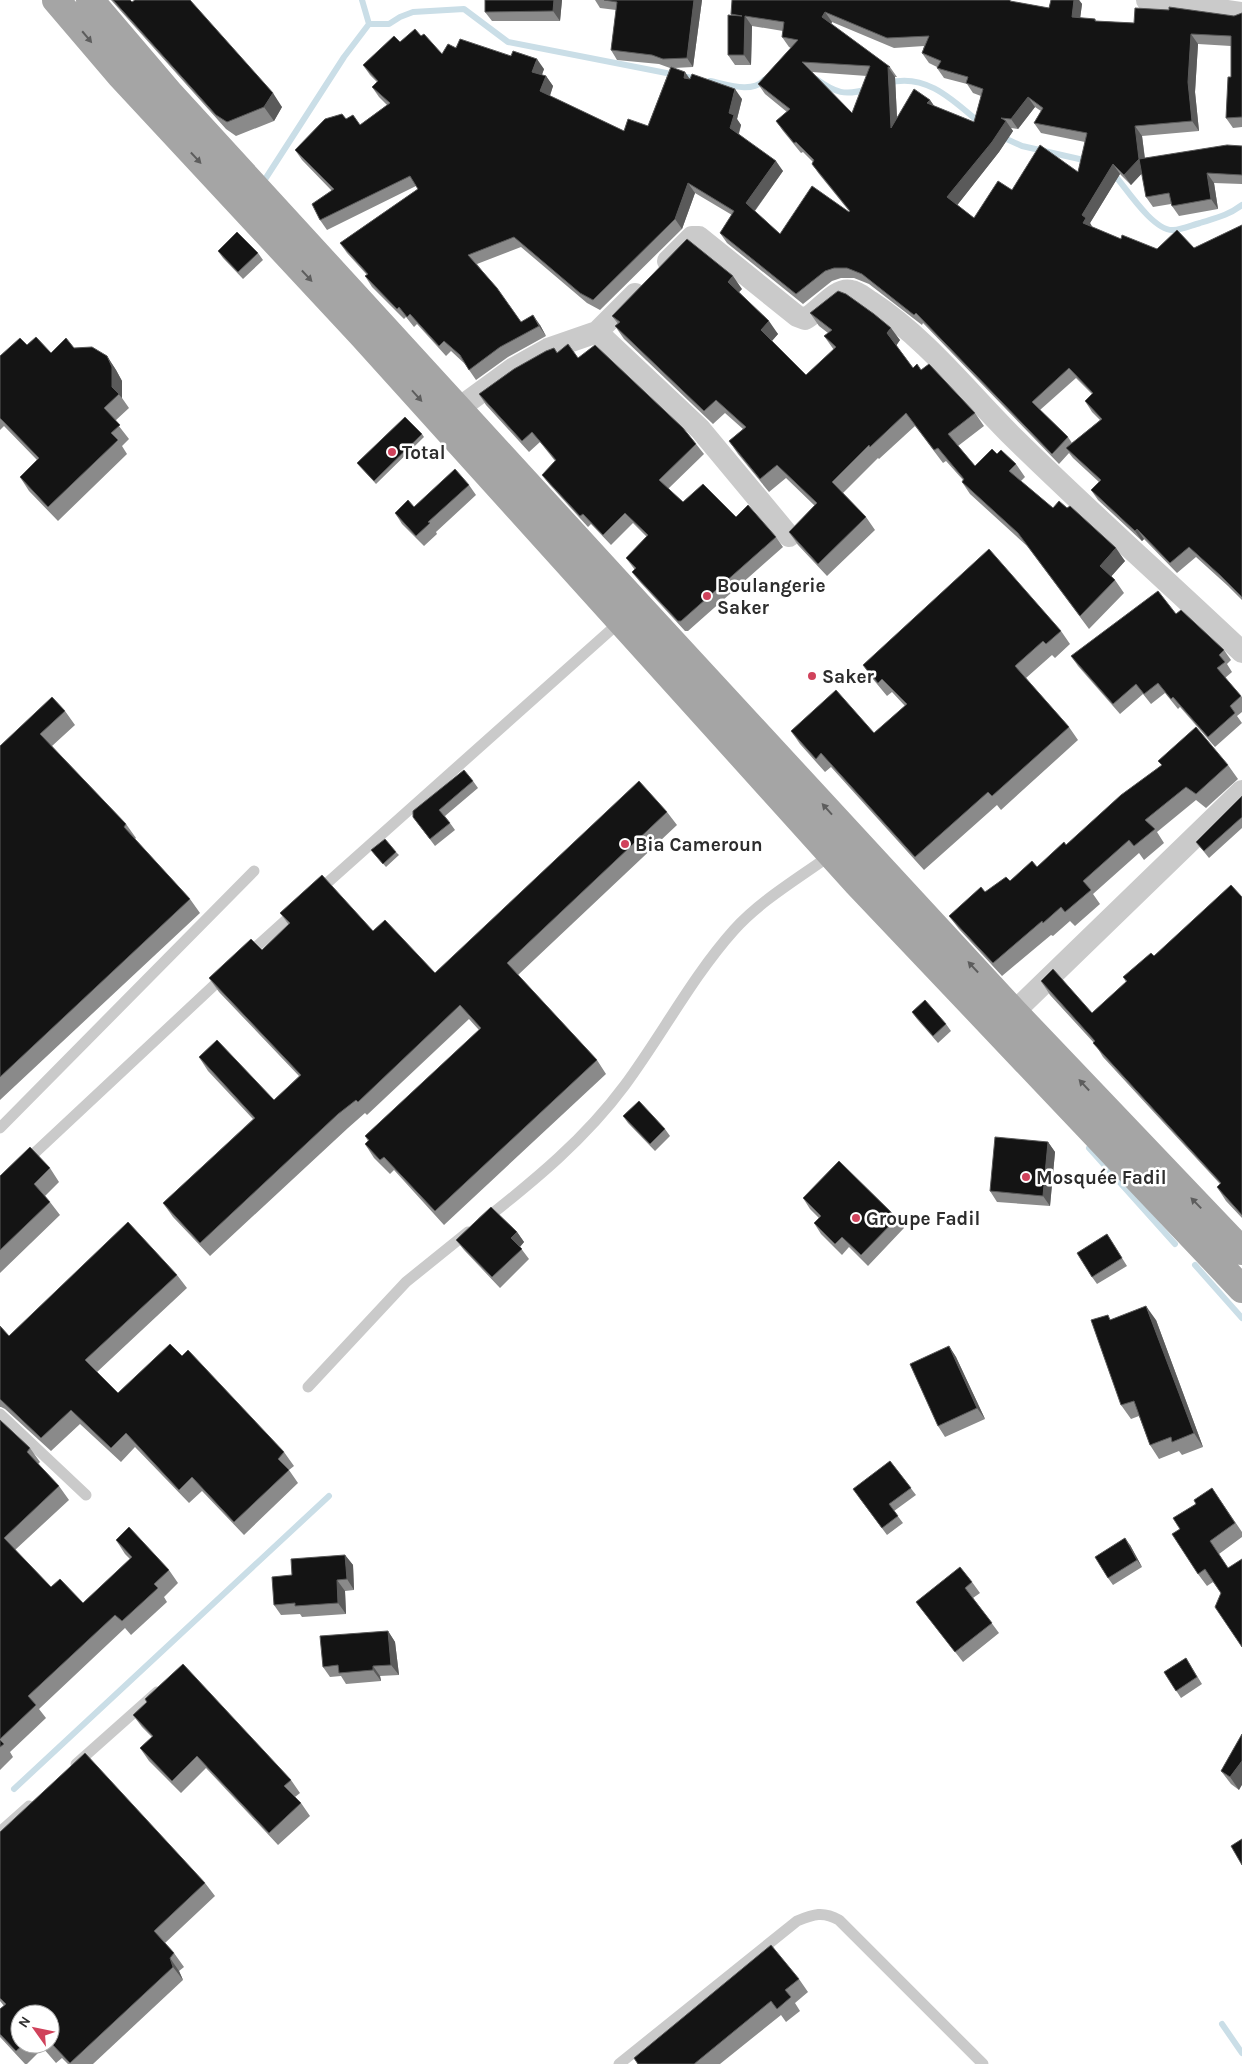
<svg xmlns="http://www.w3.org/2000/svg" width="1242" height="2064" font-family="Karla,sans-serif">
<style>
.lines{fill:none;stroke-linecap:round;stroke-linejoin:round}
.stream{stroke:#cadee7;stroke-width:6}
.service{stroke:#cacaca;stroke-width:11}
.minor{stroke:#cacaca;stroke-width:22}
.primary{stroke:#a5a5a5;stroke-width:28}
.wall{fill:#8a8a8a;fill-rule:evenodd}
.shaded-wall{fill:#5a5a5a}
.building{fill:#141414;stroke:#5a5a5a;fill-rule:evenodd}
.oneway{fill:#5d5d5d}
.poi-dot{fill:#d0425b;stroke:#fff;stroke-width:2}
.labels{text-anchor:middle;stroke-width:5;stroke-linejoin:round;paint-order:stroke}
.poi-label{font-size:19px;font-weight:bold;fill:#2d2d2d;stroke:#fff;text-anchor:start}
</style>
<rect width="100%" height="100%" fill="#fff"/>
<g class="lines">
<!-- stream -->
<path class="stream" d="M362 0 369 24
M369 24H389L400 17 413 12 464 9 508 42 697 79
M816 79C836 93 844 96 869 89
M710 81C726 84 752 94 764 80
M888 83C926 72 954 101 981 124
M1000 136 1022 146 1088 161
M1113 173C1126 188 1153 231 1173 230 1182 230 1192 225 1200 223 1216 218 1229 215 1242 205
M262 184 344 57 369 24
M1089 1148 1175 1244
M1195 1265 1242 1318
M14 1789 329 1496
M1222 2024 1242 2053"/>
<!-- service -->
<path class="service" d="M317 892 622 620
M246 956 297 910
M0 1128 254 871
M25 1162 225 975
M483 1221C535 1180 585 1139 625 1085 662 1035 692 977 734 930 761 900 799 878 832 854
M308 1387 406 1282 468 1232
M0 1414 86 1495
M76 1764 157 1692
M0 1832 29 1806
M619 2064 797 1921C814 1914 823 1911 839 1920L983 2064"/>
<!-- minor -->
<path class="minor" d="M1147 0 1242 13
M668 261 692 237H699L797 316 805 319C819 312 835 287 851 291 858 292 865 298 871 302 926 338 967 391 1013 437 1087 510 1166 580 1242 652
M597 332 700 429 789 536
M444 419 514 368 548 349 597 332 635 294
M1014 1012 1242 791"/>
<!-- primary -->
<path class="primary" d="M56 0 120 75 362 335 857 883 1242 1289
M90 0 171 95 639 606 1014 1012 1242 1251"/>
</g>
<!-- wall -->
<path class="wall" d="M111 0H130L132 2 282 107 274 121 236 136 226 129Z
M562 0 560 21H492L485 12Z
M595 0H702L693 67 674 68 690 79 742 99 737 119 741 125 739 134 783 171 755 211 780 234 849 212V211L819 174 812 164 813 162 803 152 801 153 783 131 776 121 787 112 765 94 758 84 791 48 789 47 782 37 783 31 752 26 751 65H735L728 55 731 15V14L1015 2 1049 8 1051 0H1079L1082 4 1080 18 1095 19 1096 21 1134 23 1234 16 1242 13V127L1233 128 1226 118 1231 77V46L1198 44 1195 92 1199 131 1142 136 1145 158 1242 146V184L1214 183 1218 209 1179 216 1172 206 1171 204 1153 207 1146 197 1142 173 1131 185 1120 174 1090 223 1092 227 1121 239 1157 249 1194 248 1242 225V600L1228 586 1196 557 1177 573 1144 539 1142 541 1098 500 1091 490 1099 482 1073 458 1069 453 1059 464 923 323 922 325 869 284 854 278H841L832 281 803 304 727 243 720 233 732 215 695 193 682 229 600 310 587 303 521 247 477 264 521 322 540 325 546 336 508 357 476 380 465 364 451 351 446 356 417 324 414 327 406 317 404 319 372 287 365 276 367 275 347 253 340 243 418 189 416 186 327 230 320 220 332 191 302 160 295 150 346 119 360 125 387 105 379 97 372 87 377 82 370 75 363 65 400 42 421 36 442 54 456 48 544 69 542 75 546 76 553 86 550 96 624 131 648 126 670 68 659 64 617 60 611 50 616 10 600 8ZM832 22 894 48 924 46 922 53 929 63 937 67V68L944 78 967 84 973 93 981 96 974 122 934 106 930 100 897 118 895 77H897L890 67 831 24ZM812 72 867 76 852 113ZM1035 107 1041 111 1034 123 1041 133 1085 142 1078 172 1012 190 974 218 957 205 999 152 1013 131 1011 128 1018 129ZM1076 378 1092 394 1085 401 1092 412 1100 420 1072 443 1068 437 1040 410Z
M218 251 258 253 263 260 243 279 223 258Z
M742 289 739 292 778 334 772 341 806 375 834 350 824 336 828 333 819 326 810 313 900 340 896 345 913 368 921 370 975 413 984 426 958 446 975 466 997 454 1016 464 1025 477 1021 481 1053 508 1125 561 1111 576 1115 580 1124 593 1089 629 1027 546 970 494 962 482 963 480 946 461 943 463 915 426 879 459 878 458 843 493 866 517 875 530 827 576 798 545 789 532 815 506 786 478 769 492 738 454 729 441 743 429 725 413 713 424 624 339 615 326 618 324 612 316Z
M27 345 51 353 74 348 107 356 116 370 122 381V398L129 408 115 421 129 439 122 446 127 454 58 521 29 491 20 477 37 460 4 426 0 430V356Z
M554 348 557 352 578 358 696 444 704 454 668 489 683 502 736 517 776 537 783 547 688 631H685L640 582 632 572 635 570 626 558 647 537 633 523 611 545 591 524 588 527 550 485 542 475 555 461 540 442 529 452 486 405 479 394Z
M422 434 424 437 376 484 357 463Z
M469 485 476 495 436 532 437 534 424 546 402 524 395 513 414 507Z
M1176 614 1224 650 1231 660 1227 664 1232 672 1225 678 1242 697V712L1237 716 1242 723 1215 747 1180 707 1178 709 1165 693 1151 704 1143 694 1120 714 1078 666 1071 656Z
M1061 631 1070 644 1055 658 1052 655 1026 678 1069 727 1078 740 1001 810 997 805 924 870 831 767 825 772 800 744 791 731 874 733 905 706 892 692 887 696 872 678 863 665Z
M65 711 75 725 52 746 126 824 136 838 135 839 190 899 200 913 0 1100V746Z
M1228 765 1238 779 1206 808 1196 800 1157 832 1164 843 1144 860 1139 853 1093 894 1100 904 1075 926 1070 921 1053 936 1051 935 1002 976 959 929 949 916 985 892 1010 881 1037 867 1066 845Z
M473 781 478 788 445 816 455 830 435 846 413 817Z
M1242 796V828L1209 858 1196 842Z
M667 812 677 825 518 975 597 1060 606 1074 444 1225 394 1170 390 1174 374 1158 365 1144 368 1141 365 1136 479 1030 469 1019 367 1115 365 1113 348 1128 210 1256 173 1217 163 1203 253 1119 208 1071 199 1057 274 1100 299 1076 219 992 209 978 262 950 289 925 280 913 373 931 435 973Z
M371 850 396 852 399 855 386 867Z
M1242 897V1218L1226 1201 1217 1187 1220 1184 1103 1057 1095 1044 1050 995 1041 981 1092 1013 1126 982 1123 977Z
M912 1012 946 1024 951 1031 938 1043 917 1019Z
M623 1116 665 1129 670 1136 655 1151 628 1123Z
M1048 1142 1055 1152 1050 1206 997 1202 990 1191Z
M50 1168 59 1182 45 1196 50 1202 60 1215 0 1273V1176Z
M803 1198 897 1218 904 1228 868 1266 849 1247 842 1255 821 1234 814 1223 819 1218 810 1209Z
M517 1232 524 1242 520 1247 529 1259 500 1288 464 1250 456 1240Z
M1107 1234 1127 1266 1097 1284 1092 1277Z
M177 1275 187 1288 97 1372 118 1393 182 1356 284 1452 294 1466 289 1470 298 1483 244 1535 202 1491 189 1503 135 1447 121 1462 80 1424 51 1451 5 1409 1 1407H0V1326L9 1336Z
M1111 1319 1156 1320 1203 1447 1182 1455 1179 1451 1159 1459 1150 1445 1139 1416 1131 1419 1121 1405Z
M949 1346 956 1357 985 1419 945 1437 938 1426Z
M0 1420 30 1448 40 1462 38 1464 59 1486 69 1500 15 1550 51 1587 83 1603 130 1559 125 1554 116 1540 169 1570 178 1583 164 1597 167 1602 131 1635 125 1628 39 1709 46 1718 10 1752 13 1757 0 1770Z
M890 1461 916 1495 894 1511 903 1523 887 1535 858 1496Z
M1212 1488 1242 1532V1537L1219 1554 1228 1568 1221 1593 1213 1582 1207 1586 1198 1574 1180 1529 1196 1504Z
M1130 1545 1142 1567 1113 1585 1108 1578Z
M345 1555 353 1565 354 1590 345 1591 346 1614 302 1617 300 1614 281 1615 274 1605 292 1575Z
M972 1582 980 1593 973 1598 999 1633 963 1662 916 1602Z
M388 1631 395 1642 399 1675 380 1676 381 1681 346 1684 341 1676 330 1677 323 1667Z
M1186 1658 1202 1684 1181 1698 1164 1672Z
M133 1715 291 1780 300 1793 295 1797 301 1803 310 1816 278 1845 206 1768 181 1793 149 1761 140 1748 152 1737 142 1727Z
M1242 1734 1239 1790 1231 1784 1221 1771Z
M0 1832 205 1883 215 1896 165 1943 174 1953 184 1967 179 1971 183 1980 93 2064H68L62 2058 56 2063 43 2048 27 2064H25L0 2037V2009L4 2006 0 2001ZM50 2014V2044H20Z
M799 1979 808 1992 795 2003 800 2011 786 2022 781 2015 720 2064H638L634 2058Z"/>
<!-- shaded-wall -->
<path class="shaded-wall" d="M554 0H562L560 21 553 11Z
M694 0H702L693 67 687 58Z
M1074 0H1079L1082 4 1079 27 1072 17Z
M825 12 832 22 829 28 822 17Z
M745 16 752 26 751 65 744 55Z
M1191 34 1198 44 1195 92 1199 131 1192 121 1188 82Z
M537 59 544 69 539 82 532 72Z
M888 67 895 77 898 138 891 128Z
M685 72 692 82 684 78Z
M546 76 553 86 548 101 540 91Z
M735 89 742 99 737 119 741 125 737 139 730 128 729 113Z
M273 93 282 107 274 121 264 107Z
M1028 97 1035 107 1018 129 1011 119Z
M930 100 937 110 927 103Z
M1006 121 1013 131 999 152 955 208 947 197Z
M1135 126 1142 136 1146 169 1131 185 1124 175Z
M776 161 783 171 753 213 746 203Z
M1113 164 1120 174 1090 223 1093 228 1083 223 1082 215Z
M1207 173 1214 183 1218 209 1211 199Z
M688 183 695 193 682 229 675 219Z
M733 276 742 289 736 295 728 282Z
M533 315 540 325 546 336 539 326Z
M769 321 778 334 770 343 761 330Z
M891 328 900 340 896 346 887 333Z
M107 356 116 370 122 381V398L112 387Z
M1137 529 1144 539 1142 541 1135 531Z
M1116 548 1125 561 1109 579 1100 566Z
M1048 1142 1055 1152 1050 1206 1043 1196Z
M517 1232 524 1242 518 1249 511 1238Z
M1146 1306 1156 1320 1203 1447 1194 1433Z
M949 1346 956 1357 985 1419 977 1408Z
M1125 1538 1130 1545 1142 1567 1137 1560Z
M345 1555 353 1565 354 1590 347 1579Z
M337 1580 345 1591 346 1614 338 1603Z
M388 1631 395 1642 399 1675 391 1665Z
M373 1666 380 1676 381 1681 373 1670Z
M1242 1761V1785L1239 1790 1230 1777Z
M170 1958 179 1971 183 1980 173 1967Z"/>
<!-- building -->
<path class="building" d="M113 0H130L132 2 135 0H190L273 93 264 107 227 122 216 115Z
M485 0H554L553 11 485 12Z
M604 0H694L687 58 663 59 652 55 611 50 617 2Z
M732 0H1010V1L1049 8 1051 0H1074L1072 17 1095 19V21L1134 23 1135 8 1169 10V7L1234 16 1242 13V117L1226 118 1228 77H1231V36L1191 34 1188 82 1192 121 1135 126 1139 159 1124 175 1113 164 1082 215 1086 218 1083 223 1121 239 1122 235 1157 249 1177 230 1194 248 1242 225V597L1221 576 1189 547 1170 563 1137 529 1135 531 1091 490 1101 480 1066 448 1102 419 1085 401 1093 393 1069 368 1032 402 1068 437 1052 454 916 313 914 315 862 274 847 268H834L825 271 796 294 720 233 734 211 688 183 675 219 593 300 580 293 514 237 468 255 497 288 521 322 533 315 539 326 500 347 469 370 460 355 444 341 439 346 410 314 407 317 399 307 397 309 365 276 368 274 340 243 418 189 410 176 320 220 312 204 334 189 295 150 325 119 342 114 346 119 353 115 360 125 390 103 372 87 378 81 363 65 394 36 400 42 415 29 421 36 424 34 442 54 448 44 456 48 460 39 511 56 513 51 537 59 532 72 546 76 540 91 624 131 628 119 648 126 671 67 685 72 684 78 690 79 692 74 735 89 729 113 734 115 730 128 776 161 746 203 780 234 812 186 849 212 850 211 812 164 814 160 796 142 794 143 776 121 790 109 758 84 798 40 782 37 784 22 745 16 744 55H728V15L742 16 731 14ZM825 12 887 38 929 36 922 53 941 61 937 68 968 77 966 83 983 89 974 122 927 103 930 100 914 89 891 128 888 67H890L822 17ZM802 62 870 66 852 113ZM1028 97 1043 108 1034 123 1087 133 1078 172 1040 145 1012 190 998 181 974 218 947 197 992 142 1006 121 1001 118 1011 119Z
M1227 145 1242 146V175L1207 173 1211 199 1172 206 1169 193 1146 197 1139 159Z
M237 232 258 253 238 272 218 251Z
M687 239 733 276 728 282 769 321 761 330 806 375 836 347 824 336 832 330 810 313 838 291 846 294 874 314 891 328 887 333 913 368 917 364 921 370 929 364 975 413 948 434 975 466 992 449 997 454 1001 450 1016 464 1009 471 1053 508 1059 501 1067 508 1070 506 1116 548 1100 566 1115 580 1080 616 1018 533 962 482 964 479 938 448 934 450 906 413 870 447 869 445 832 482 866 517 818 564 789 532 817 503 777 465 760 479 729 441 746 427 716 400 704 411 615 326 620 322 612 316Z
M36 337 51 353 66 338 74 348 92 347 107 356 112 367V387L119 394 104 408 120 425 111 433 118 440 48 507 20 477 39 458 0 418V356L20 338 27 345Z
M568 344 578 358 595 345 683 428 696 444 659 480 683 502 703 484 736 517 748 505 776 537 681 621H678L632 572 636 568 626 558 648 535 625 513 603 535 583 514 580 516 542 475 556 460 532 432 522 441 479 394 514 369 546 351 554 348 557 353Z
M405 417 422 434 374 481 357 463Z
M455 469 469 485 428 522 430 523 416 536 395 513 408 500 414 507Z
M989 549 1061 631 1046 644 1043 641 1015 666 1069 727 992 796 988 792 915 857 821 753 816 759 791 731 836 690 874 733 907 704 882 679 878 683 863 665Z
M1158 591 1176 614 1181 610 1224 650 1219 655 1225 662 1217 668 1241 696 1230 706 1235 713 1208 737 1173 697 1171 699 1158 683 1144 694 1136 684 1113 704 1071 656Z
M52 697 65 711 40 734 126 824 124 827 190 899 0 1077V746Z
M1196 727 1228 765 1196 794 1186 787 1145 820 1155 829 1134 846 1129 840 1083 881 1091 890 1065 912 1061 907 1043 923 1042 921 993 963 949 916 981 887 985 892 1006 877 1010 881 1032 861 1037 867 1064 842 1066 845 1121 795 1162 765 1158 761Z
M464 770 473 781 439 810 450 823 430 839 413 817V811Z
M639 781 667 812 507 963 597 1060 435 1211 384 1157 380 1160 365 1144 369 1140 365 1136 481 1028 460 1005 358 1102 356 1100 338 1114 200 1243 163 1203 255 1118 199 1057 217 1040 274 1100 301 1075 209 978 251 939 262 950 290 923 280 913 322 875 373 931 385 920 435 973Z
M1242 796V817L1204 851 1196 842Z
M385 839 396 852 383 864 371 850Z
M1231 885 1242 897V1215L1217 1187 1221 1183 1093 1043 1095 1041 1041 981 1053 969 1092 1013 1127 981 1123 977 1151 953 1154 956Z
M925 1000 946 1024 933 1036 912 1012Z
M639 1101 665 1129 650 1144 623 1116Z
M995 1137 1048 1142 1043 1196 990 1191Z
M30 1147 50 1168 34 1184 50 1202 0 1250V1176Z
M839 1161 897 1218 861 1255 842 1237 835 1244 814 1223 821 1216 803 1198Z
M491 1207 517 1232 511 1238 522 1249 492 1277 456 1240Z
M128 1222 177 1275 85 1360 118 1393 170 1344 182 1356 188 1350 284 1452 278 1459 289 1470 234 1522 192 1477 179 1490 126 1433 111 1448 71 1410 41 1438 0 1399V1326L9 1336Z
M1107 1234 1122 1258 1092 1277 1077 1253Z
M1146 1306 1194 1433 1172 1442 1171 1437 1150 1445 1134 1401 1121 1405 1091 1320 1108 1315 1110 1320Z
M949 1346 977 1408 938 1426 910 1364Z
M0 1420 30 1448 27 1452 59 1486 4 1538 51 1587 60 1579 83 1603 132 1557 116 1540 129 1527 169 1570 154 1584 158 1588 122 1621 115 1615 28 1696 36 1705 0 1739Z
M890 1461 911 1488 889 1504 898 1516 882 1528 853 1489Z
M1212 1488 1235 1523 1210 1541 1228 1568 1242 1559V1647L1215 1607 1221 1593 1205 1569 1198 1574 1172 1534 1180 1529 1173 1518 1196 1504 1194 1500Z
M1125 1538 1137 1560 1108 1578 1095 1557Z
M345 1555 347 1579 337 1580 338 1603 295 1606V1603L274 1605 272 1577 292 1575 291 1559Z
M960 1567 972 1582 965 1588 992 1623 955 1652 916 1602Z
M388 1631 391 1665 373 1666V1670L339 1673 338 1665 323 1667 320 1636Z
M1186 1658 1197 1677 1176 1691 1164 1672Z
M183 1664 291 1780 284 1786 301 1803 269 1833 197 1756 172 1781 140 1748 153 1736 133 1715 147 1702 145 1699Z
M1242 1734V1761L1230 1777 1221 1771Z
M0 1740 4 1744 0 1747Z
M85 1753 205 1883 154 1931 174 1953 170 1958 173 1967 70 2063 52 2044 47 2049 42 2044H50V2014H20V2044H24L16 2051 0 2034V2009L6 2004 0 1998V1832Z
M1242 1839V1865L1231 1846Z
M771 1945 799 1979 785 1990 791 1997 777 2009 771 2001 694 2064H638L634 2058Z"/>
<!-- one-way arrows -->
<defs><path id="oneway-solid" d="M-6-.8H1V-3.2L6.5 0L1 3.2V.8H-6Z" transform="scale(1.25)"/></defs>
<g class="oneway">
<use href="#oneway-solid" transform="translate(87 37) rotate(50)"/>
<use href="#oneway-solid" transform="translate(196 158) rotate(47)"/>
<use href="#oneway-solid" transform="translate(307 276) rotate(47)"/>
<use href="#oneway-solid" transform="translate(417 396) rotate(48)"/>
<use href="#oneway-solid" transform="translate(827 809) rotate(-132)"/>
<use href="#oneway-solid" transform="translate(973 967) rotate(-133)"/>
<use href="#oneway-solid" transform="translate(1084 1085) rotate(-133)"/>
<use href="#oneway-solid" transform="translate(1196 1203) rotate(-134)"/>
</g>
<!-- markers -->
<g class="poi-dot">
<circle cx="392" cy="452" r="5"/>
<circle cx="707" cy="596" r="5"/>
<circle cx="812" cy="676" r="5"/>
<circle cx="625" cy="844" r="5"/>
<circle cx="1026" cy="1177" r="5"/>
<circle cx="856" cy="1218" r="5"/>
</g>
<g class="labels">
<!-- poi labels -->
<g class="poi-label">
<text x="402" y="459">Total</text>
<text x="717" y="592">Boulangerie<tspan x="717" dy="22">Saker</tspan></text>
<text x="822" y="683">Saker</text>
<text x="635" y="851">Bia Cameroun</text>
<text x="1036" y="1184">Mosquée Fadil</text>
<text x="866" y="1225">Groupe Fadil</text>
</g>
</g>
<!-- north arrow -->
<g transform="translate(35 2029) rotate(303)"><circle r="24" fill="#ffffff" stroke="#ababab"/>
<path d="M0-4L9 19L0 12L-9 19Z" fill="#d0425b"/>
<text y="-8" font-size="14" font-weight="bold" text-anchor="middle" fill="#2d2d2d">N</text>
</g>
</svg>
